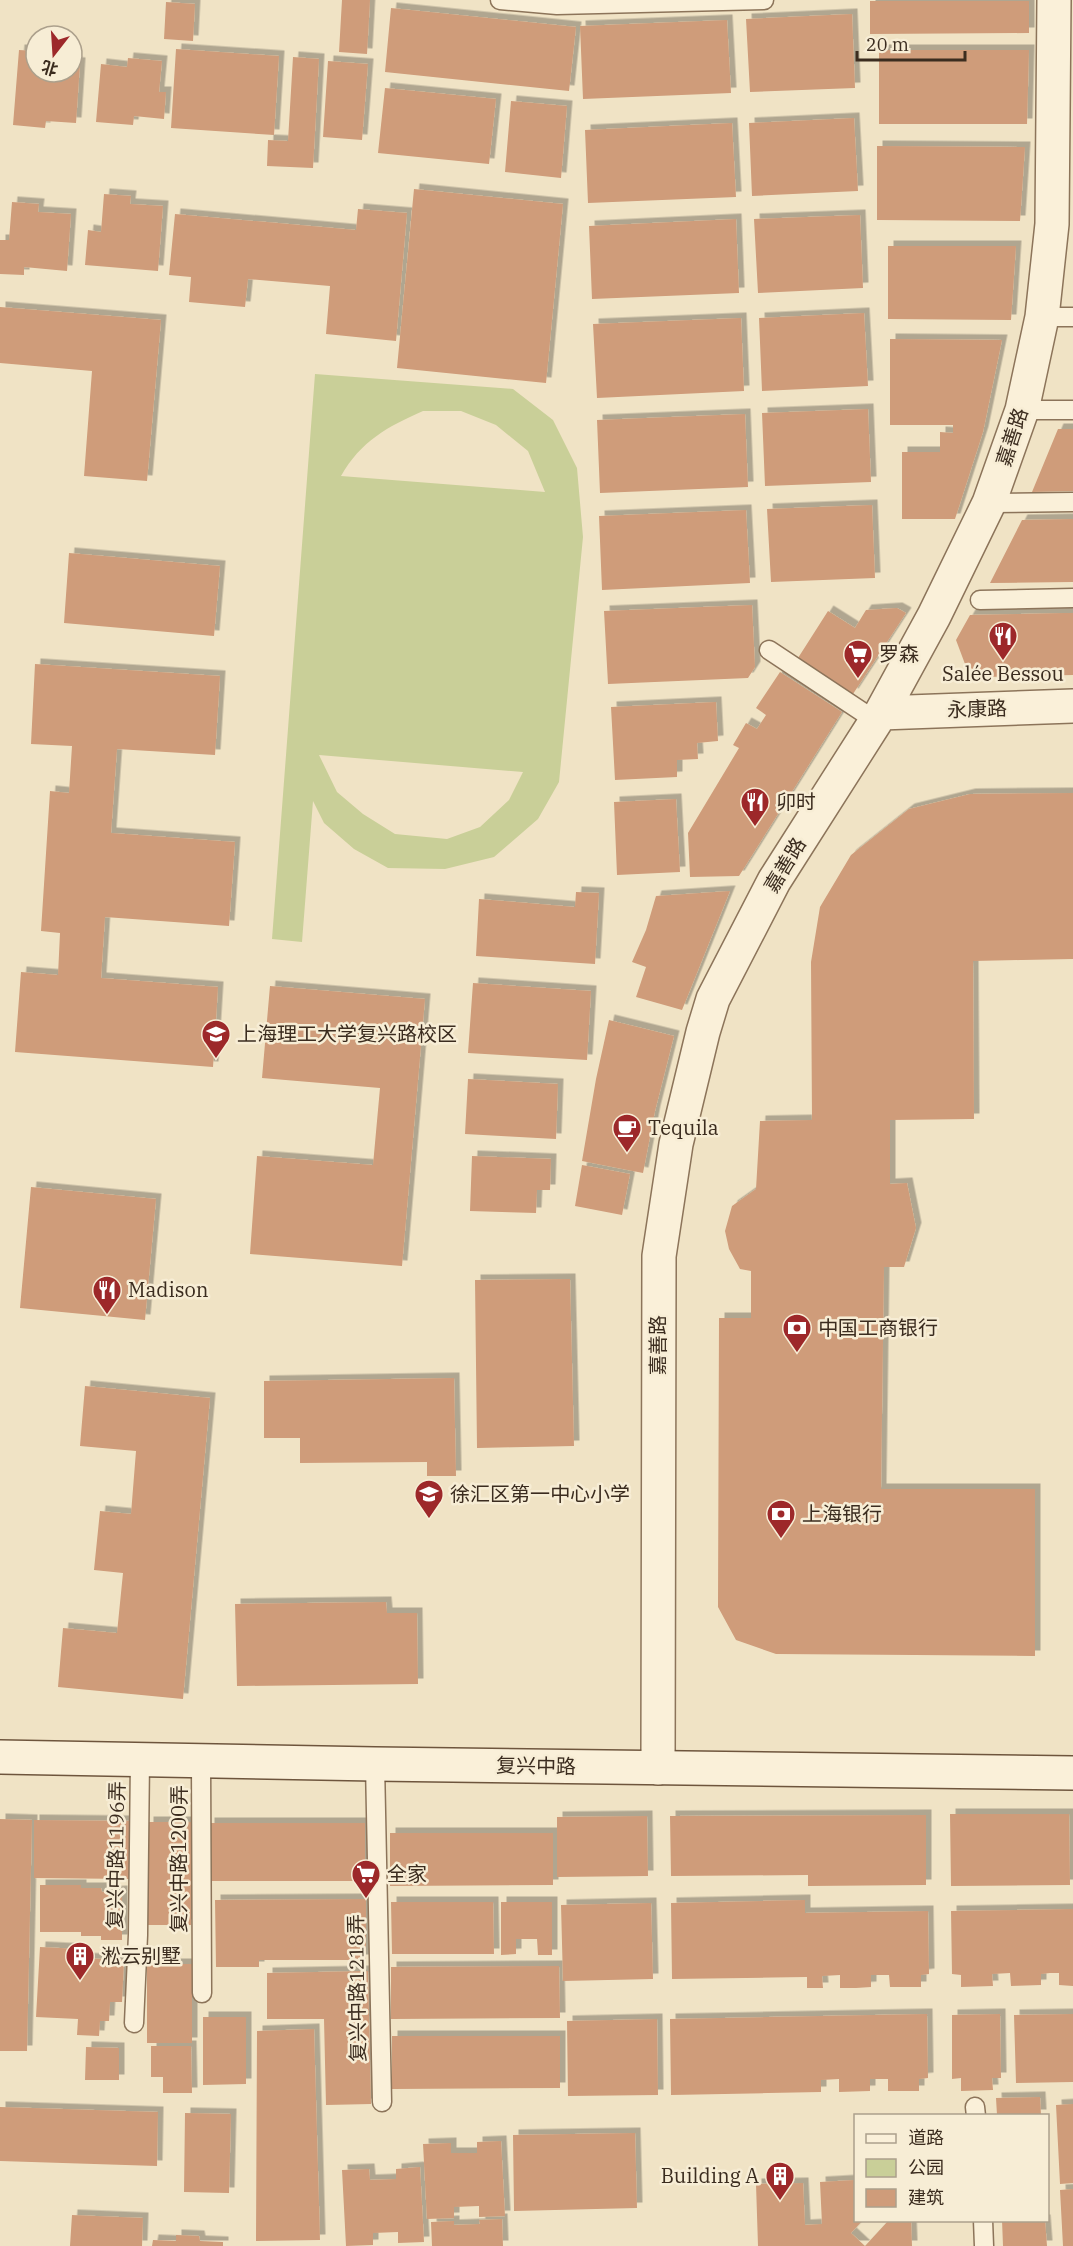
<svg xmlns="http://www.w3.org/2000/svg" width="1073" height="2246" font-family="'IBM Plex Serif','Noto Sans SC',serif">
<style>
.green{fill:#c9cf98;fill-rule:evenodd}
.building{fill:#cf9c7a;filter:url(#shadow)}
.lines{fill:none;stroke-linecap:round;stroke-linejoin:round}
.service-casing{stroke:#8c745a;stroke-width:21}
.minor-casing{stroke:#8c745a;stroke-width:36}
.secondary-casing{stroke:#6e553d;stroke-width:36}
.service{stroke:#faf0d9;stroke-width:18}
.minor{stroke:#faf0d9;stroke-width:33}
.secondary{stroke:#faf0d9;stroke-width:33}
.labels{text-anchor:middle;stroke-width:5;stroke-linejoin:round;paint-order:stroke}
.street-label{font-size:20px;fill:#3b2c1f;stroke:#f7edd5}
.poi-label{font-size:20px;fill:#3b2c1f;stroke:#f7edd5;text-anchor:start}
</style>
<defs>
<filter id="shadow"><feDropShadow dx="5.5" dy="-5.5" stdDeviation="0" flood-color="#0004"/></filter>
</defs>
<rect width="100%" height="100%" fill="#f0e3c5"/>
<!-- green -->
<path class="green" d="M315 374 513 389 553 420 577 468 583 537 559 782 538 819 494 857 445 869 388 868 354 849 324 823 313 801 302 942 272 939ZM423 411H461L496 425 528 451 545 492 341 476C361 441 387 427 423 411ZM319 755 523 772 509 800 480 827 447 839 395 834 363 814 337 792Z"/>
<!-- building -->
<path class="building" d="M342 0H370L367 54 339 52Z
M870 1H1029V33L870 34Z
M166 2 195 4 193 41 164 39Z
M391 8 576 27 569 91 385 72Z
M852 14 855 88 750 92 746 19Z
M727 20 731 93 583 99 580 26Z
M176 49 279 56 274 135 171 128Z
M19 50 36 51V72H72V62L80 63 76 123 46 121 45 128 13 125Z
M879 50H1029L1027 124H879Z
M293 57 319 59 313 168 267 166 268 140 288 141Z
M128 58 162 61 159 92H166L164 119 134 116 133 125 96 122 101 64 127 67Z
M328 61 368 64 362 140 323 137Z
M385 88 496 99 489 164 378 153Z
M511 101 567 106 561 178 505 172Z
M854 118 858 191 752 196 749 123Z
M732 123 736 197 588 203 585 130Z
M877 146 1025 147 1020 221 877 220Z
M414 189 563 204 546 383 397 368Z
M104 194 131 196 130 204 163 206 158 271 85 265 88 230 101 232Z
M12 202 39 204 38 212 71 214 67 271 24 267V275L0 274V240H9Z
M358 209 407 213 396 341 326 334 330 286 248 279 245 307 189 302 191 277 169 275 175 214 356 230Z
M860 215 863 288 758 293 754 219Z
M736 219 739 293 592 299 589 226Z
M888 246H1016L1011 320 888 319Z
M0 307 161 320 147 481 84 476 92 371 0 363Z
M864 313 868 386 762 391 759 318Z
M741 318 744 391 597 398 593 324Z
M890 339 1002 340 983 432 955 519H902V452H940V432L953 433V425H890Z
M868 409 871 482 765 486 762 413Z
M745 414 748 487 600 493 597 420Z
M1058 429H1073V491L1032 492Z
M872 505 875 578 771 582 767 509Z
M746 510 750 583 602 590 599 516Z
M1073 519V582L990 583 1022 520Z
M69 553 220 566 214 636 64 623Z
M752 605 755 667 748 678 608 684 604 611Z
M897 608 906 613 853 694 798 658 828 611 855 628 866 610Z
M1064 613H1073V675L984 677 965 664 956 640 970 615Z
M35 664 220 676 215 755 117 749 111 833 235 842 229 926 105 917 101 978 218 987 213 1067 15 1052 21 972 58 975 60 933 41 931 50 791 69 793 72 746 31 744Z
M780 672 842 712 739 876 690 877 688 833 739 748 733 745 746 723 757 729 766 715 756 708Z
M716 702 718 741 697 743 698 759 677 760V777L615 780 611 707Z
M1073 793V959L973 961 974 1119 890 1120V1184L907 1183 916 1228 904 1267H884L881 1489H1035V1656L776 1654 736 1640 718 1607 719 1318H751V1271L740 1269 729 1249 725 1231 732 1206 756 1189 760 1121 812 1120 811 962 820 907 851 855 909 809 970 794Z
M676 799 680 872 617 875 614 802Z
M730 891 682 1010 636 997 646 967 632 962 646 930 656 896Z
M576 892 599 893 595 964 476 956 479 899 575 907Z
M473 983 591 991 587 1060 468 1053Z
M270 986 425 999 402 1266 250 1254 257 1156 373 1165 380 1088 262 1078Z
M609 1020 674 1036 655 1111 643 1173 582 1161 596 1079Z
M468 1079 558 1084 556 1139 465 1134Z
M472 1156 551 1159 550 1190H537L536 1213 470 1211Z
M582 1165 630 1174 622 1215 575 1206Z
M31 1187 156 1199 145 1320 20 1308Z
M570 1279 574 1446 477 1448 475 1280Z
M454 1378 456 1476H427V1462L300 1463V1438H264V1381Z
M85 1386 210 1398 183 1699 58 1687 63 1628 117 1633 123 1573 94 1570 100 1511 131 1514 136 1451 80 1446Z
M386 1602 387 1613H417L418 1684 237 1686 235 1604Z
M950 1814H1069L1070 1885 951 1886Z
M926 1815V1885L808 1886V1875L671 1876 670 1816Z
M647 1816 648 1876 557 1877V1817Z
M0 1819 32 1820 27 2051H0Z
M34 1820 132 1821 131 1879 34 1878Z
M148 1822H191V1925H148Z
M209 1823H365V1881H209Z
M390 1833H553V1885L390 1886Z
M40 1885H81V1888H101L102 1892 122 1891V1940H101V1936H81V1932H40Z
M366 1899V1960H259V1967H216L215 1900Z
M805 1900V1913L928 1911 929 1974 921 1975V1987H890L889 1975H871V1987L856 1988H840V1975L822 1976 823 1988H807V1977L672 1979 671 1903Z
M391 1902H493L494 1954H392Z
M501 1902H552V1955H538L537 1939H516V1954L501 1955Z
M651 1903 653 1979 563 1981 561 1905Z
M1073 1909V1986L1059 1985V1973H1050L1041 1974V1985L1011 1986 1010 1973 992 1974 993 1986 961 1987V1975L952 1974 951 1911Z
M40 1947 79 1949V1958L124 1960 122 2002H110L109 2021H100L99 2036 77 2035 78 2019 36 2017Z
M147 1964H192V2043H147Z
M559 1966 560 2018 391 2019V1967Z
M368 1971 371 2104 326 2105 324 2019H267V1973Z
M927 2014 928 2078 919 2079V2091H888V2079H870V2091L839 2092V2079L821 2080V2092L671 2095 670 2019Z
M1000 2014 1001 2078H992L993 2090 961 2091V2078L952 2079V2015Z
M1073 2014V2082L1016 2083 1014 2015Z
M203 2017H246V2084L203 2085Z
M657 2019 658 2095 568 2096 567 2021Z
M314 2029 320 2240 256 2241 257 2031Z
M392 2036H560V2088L392 2089Z
M151 2046H191L192 2093H163V2077H151Z
M86 2047 119 2048V2080H85Z
M1040 2097 1041 2115H997L996 2098Z
M1073 2104V2183L1060 2184 1056 2105Z
M0 2107 158 2112 157 2166 0 2161Z
M185 2113 231 2114 229 2193 184 2192Z
M635 2133 637 2208 514 2211 513 2135Z
M501 2141 505 2216 479 2217V2206L454 2207V2218L427 2219 423 2144 451 2143V2153H477V2142Z
M420 2167 424 2242 398 2243V2232L373 2233V2245L346 2246 342 2170 369 2169 370 2180 396 2179V2169Z
M855 2180V2220H863L851 2233 865 2246H758L756 2184 803 2183 805 2225 822 2224 820 2182Z
M1073 2189V2246H1063L1060 2190Z
M72 2215 143 2218 142 2246H70Z
M502 2219 503 2246H432L431 2222 454 2221V2225L480 2224 479 2220Z
M889 2220H911L912 2246H865Z
M1002 2220H1045L1047 2246H1003Z
M176 2235 199 2236 200 2241 223 2242V2246H152L153 2240 176 2241Z"/>
<g class="lines">
<!-- service casing -->
<g class="service-casing">
<path id="service" d="M500 0 557 5 764 0
M1042 317H1073
M1022 410H1073
M989 503 1073 502
M980 600 1073 598
M769 650 876 721
M201 1761 202 1993
M375 1764 382 2102
M134 2023 138 1935 140 1759
M975 2107 976 2116
M983 2220 984 2246"/>
</g>
<!-- minor casing -->
<g class="minor-casing">
<path id="minor" d="M881 713 1073 706
M658 1768 659 1256 676 1144 703 1032 713 999 774 881 881 713 934 616 989 503 1022 410 1042 317 1052 224 1054 0"/>
</g>
<!-- secondary casing -->
<g class="secondary-casing">
<path id="secondary" d="M0 1757 375 1764 1073 1773"/>
</g>
<!-- service -->
<use href="#service" class="service"/>
<!-- minor -->
<use href="#minor" class="minor"/>
<!-- secondary -->
<use href="#secondary" class="secondary"/>
</g>
<!-- icons -->
<defs>
<g id="restaurant-pin" transform="scale(1.5)"><path d="M0 17L-7.5 6A9.5 9.5 0 1 1 7.5 6Z" fill="#9d282a" stroke="#f7edd5"/><path d="M-5-6h1v4h1v-4h1v4h1v-4h1v5L-1.5 .5V6h-2V.5L-5-1ZM5-6V6H3V1.5H1.5Q1.5-4 5-6Z" fill="#fff"/></g>
<g id="supermarket-pin" transform="scale(1.5)"><path d="M0 17L-7.5 6A9.5 9.5 0 1 1 7.5 6Z" fill="#9d282a" stroke="#f7edd5"/><path d="M-6-5.5h2.5l.6 2H6L4.5 2H-2.5L-4.4-4H-6ZM-1.5 3.2a1.3 1.3 0 1 0 .1 0ZM3 3.2a1.3 1.3 0 1 0 .1 0Z" fill="#fff"/></g>
<g id="school-pin" transform="scale(1.5)"><path d="M0 17L-7.5 6A9.5 9.5 0 1 1 7.5 6Z" fill="#9d282a" stroke="#f7edd5"/><path d="M0-5L7-2L0 1L-7-2ZM-4 1L0 2.5L4 1V4Q0 6-4 4Z" fill="#fff"/></g>
<g id="cafe-pin" transform="scale(1.5)"><path d="M0 17L-7.5 6A9.5 9.5 0 1 1 7.5 6Z" fill="#9d282a" stroke="#f7edd5"/><path d="M-5.5-4.5H6V0H3Q3 3.5 0 3.5H-2.5Q-5.5 3.5-5.5 0ZM3-3.2v2h1.7v-2ZM-6 4.5H4V6H-6Z" fill="#fff"/></g>
<g id="bank-pin" transform="scale(1.5)"><path d="M0 17L-7.5 6A9.5 9.5 0 1 1 7.5 6Z" fill="#9d282a" stroke="#f7edd5"/><path d="M-6-4H6V4H-6ZM0-2.3a2.3 2.3 0 1 0 0 4.6a2.3 2.3 0 1 0 0-4.6Z" fill="#fff"/></g>
<g id="building-pin" transform="scale(1.5)"><path d="M0 17L-7.5 6A9.5 9.5 0 1 1 7.5 6Z" fill="#9d282a" stroke="#f7edd5"/><path d="M-4-6H4V6H1V3H-1V6H-4ZM-2.5-4.3h1.7v1.8h-1.7ZM.8-4.3h1.7v1.8H.8ZM-2.5-1h1.7V.8h-1.7ZM.8-1h1.7V.8H.8Z" fill="#fff"/></g>
</defs>
<g fill-rule="evenodd">
<use href="#restaurant-pin" x="1003" y="636"/>
<use href="#supermarket-pin" x="858" y="654"/>
<use href="#restaurant-pin" x="755" y="802"/>
<use href="#school-pin" x="216" y="1034"/>
<use href="#cafe-pin" x="627" y="1128"/>
<use href="#restaurant-pin" x="107" y="1290"/>
<use href="#bank-pin" x="797" y="1328"/>
<use href="#school-pin" x="429" y="1494"/>
<use href="#bank-pin" x="781" y="1514"/>
<use href="#supermarket-pin" x="366" y="1874"/>
<use href="#building-pin" x="80" y="1956"/>
<use href="#building-pin" x="780" y="2176"/>
</g>
<g class="labels">
<!-- street labels -->
<g class="street-label">
<text transform="translate(1012 437) rotate(-72)" y="7">嘉善路</text>
<text transform="translate(977 709) rotate(-2)" y="7">永康路</text>
<text transform="translate(785 865) rotate(-59)" y="7">嘉善路</text>
<text transform="translate(658 1345) rotate(-90)" y="7">嘉善路</text>
<text transform="translate(536 1766) rotate(1)" y="7">复兴中路</text>
<text transform="translate(116 1855) rotate(-89)" y="7">复兴中路1196弄</text>
<text transform="translate(179 1859) rotate(-90)" y="7">复兴中路1200弄</text>
<text transform="translate(357 1988) rotate(-91)" y="7">复兴中路1218弄</text>
</g>
<!-- poi labels -->
<g class="poi-label">
<text x="879" y="661">罗森</text>
<text x="1003" y="681" text-anchor="middle">Salée Bessou</text>
<text x="776" y="809">卯时</text>
<text x="237" y="1041">上海理工大学复兴路校区</text>
<text x="648" y="1135">Tequila</text>
<text x="128" y="1297">Madison</text>
<text x="818" y="1335">中国工商银行</text>
<text x="450" y="1501">徐汇区第一中心小学</text>
<text x="802" y="1521">上海银行</text>
<text x="387" y="1881">全家</text>
<text x="101" y="1963">淞云别墅</text>
<text x="759" y="2183" text-anchor="end">Building A</text>
</g>
</g>
<!-- legend -->
<rect x="854" y="2114" width="195" height="108" fill="#f7edd5" stroke="#aca08c" stroke-width="1.5"/>
<rect x="866" y="2134" width="30" height="9" fill="#faf0d9" stroke="#aca08c" stroke-width="1.5"/>
<text x="908" y="2144" font-size="18" fill="#3b2c1f">道路</text>
<rect x="866" y="2159" width="30" height="18" fill="#c9cf98" stroke="#aca08c" stroke-width="1.5"/>
<text x="908" y="2174" font-size="18" fill="#3b2c1f">公园</text>
<rect x="866" y="2189" width="30" height="18" fill="#cf9c7a" stroke="#aca08c" stroke-width="1.5"/>
<text x="908" y="2204" font-size="18" fill="#3b2c1f">建筑</text>
<!-- north arrow -->
<g transform="translate(54 54) rotate(197)"><circle r="28" fill="#f7edd5" stroke="#aca08c" stroke-width="1.5"/>
<path d="M0-4.5L10 22L0 15L-10 22Z" fill="#9d282a"/>
<text y="-9" font-size="16" font-weight="bold" text-anchor="middle" fill="#3b2c1f">北</text>
</g>
<!-- scale -->
<path d="M857 51v9h108v-9" fill="none" stroke="#3b2c1f" stroke-width="3"/>
<text x="866" y="51" font-size="18" fill="#3b2c1f" stroke="#f7edd5" stroke-width="4.5" paint-order="stroke">20 m</text>
</svg>
